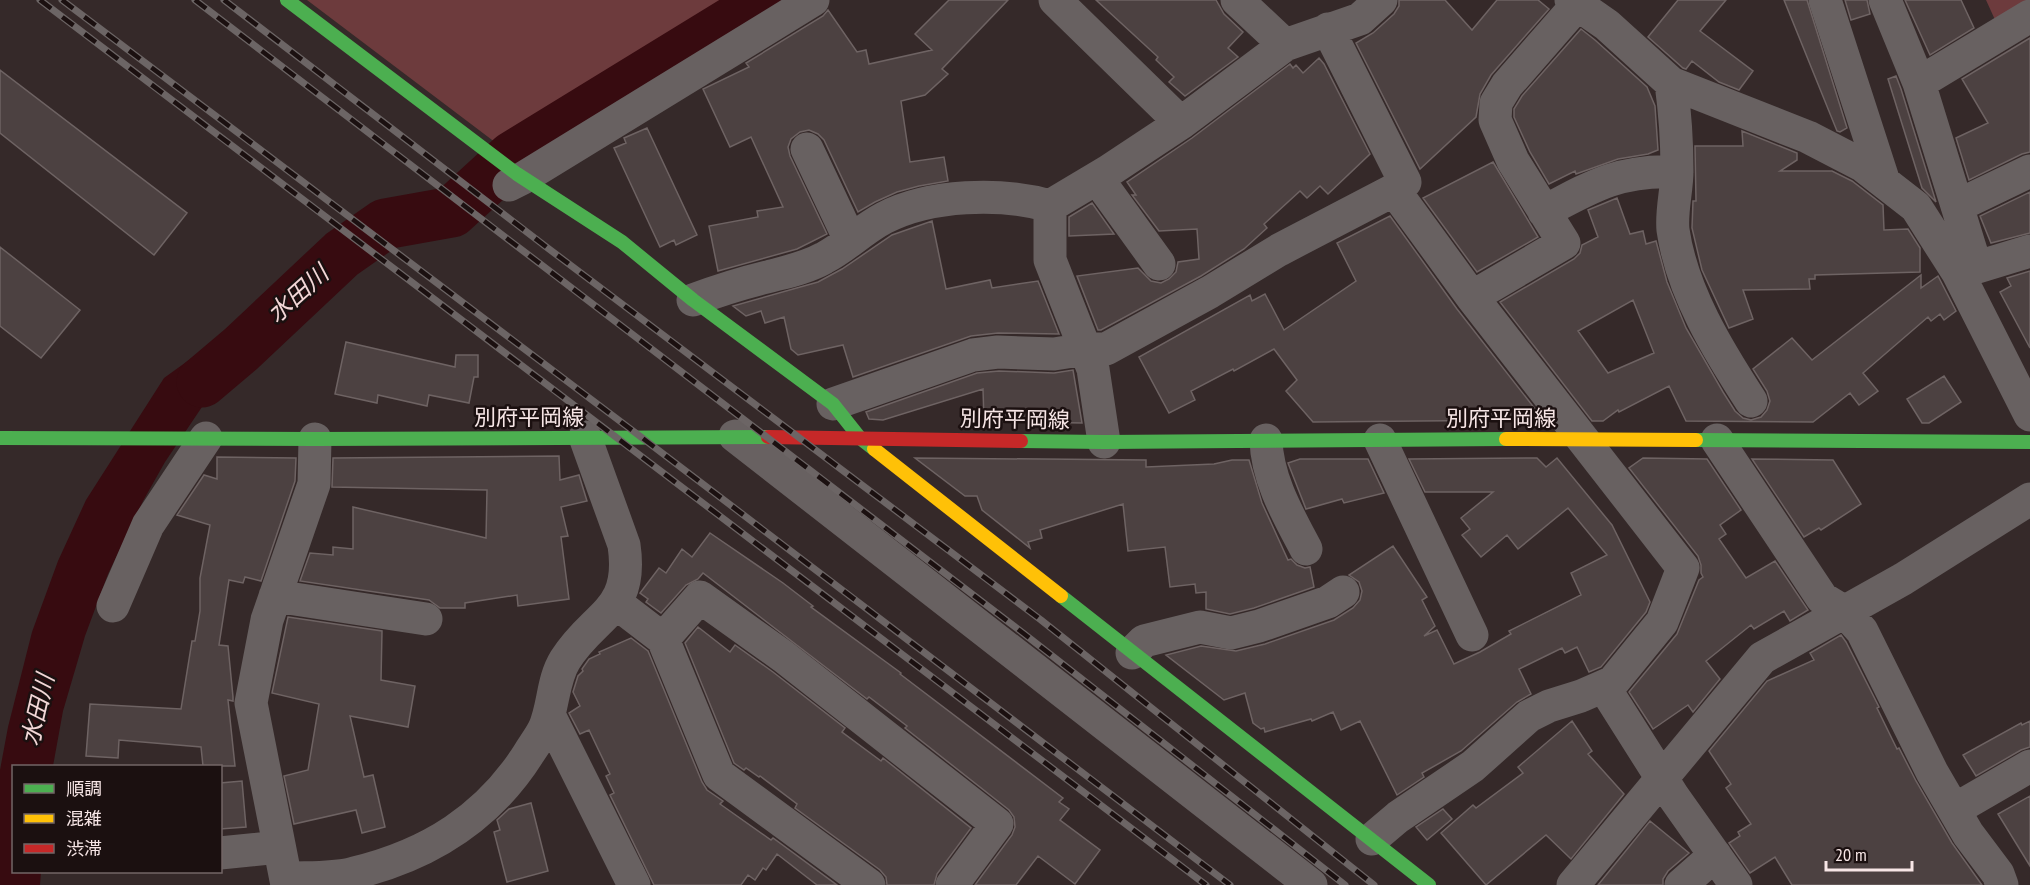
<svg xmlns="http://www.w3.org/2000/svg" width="2030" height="885" font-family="'PT Sans Narrow','Noto Sans JP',sans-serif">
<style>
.green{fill:#6d3b3d}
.water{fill:#370b10}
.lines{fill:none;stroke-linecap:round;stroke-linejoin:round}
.river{stroke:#370b10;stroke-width:51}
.building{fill:#4c4141;stroke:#6e6363;stroke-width:1.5;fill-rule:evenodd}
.street{stroke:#686161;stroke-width:33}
.fast{stroke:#4caf50;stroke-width:14}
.slow{stroke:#ffc107;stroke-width:14}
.jam{stroke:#c62828;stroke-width:14}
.rail-casing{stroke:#6c6565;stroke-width:7}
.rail{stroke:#1b1010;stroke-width:4.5;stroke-dasharray:14;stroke-linecap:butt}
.labels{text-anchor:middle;stroke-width:5;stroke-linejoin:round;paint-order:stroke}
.street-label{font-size:22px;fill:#f7e6e6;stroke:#1b1010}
.water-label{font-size:24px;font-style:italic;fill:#f3d7d7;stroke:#1b1010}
</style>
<rect width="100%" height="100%" fill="#352929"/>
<!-- green -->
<path class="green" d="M307 0H749L508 152Z
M1986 0H2030L1996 22Z"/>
<!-- water -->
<path class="water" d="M225 334 267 337 210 395 165 462 143 501 108 574 85 636 63 711 53 766H14V872H41L40 885H0V770L8 727 32 632 58 561 86 500 164 378Z"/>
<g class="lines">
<!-- river -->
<path class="river" d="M202 382 241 349 342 254 385 224 452 212 512 157 768 0"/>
</g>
<!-- building -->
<path class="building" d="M949 0H1008L942 69 948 74 925 95 901 101 910 162 944 157 948 181 919 186 897 192 875 202 858 212 824 140 818 134 809 130 800 132 791 139 788 147 790 156 827 234 797 249 718 271 709 226 758 217 757 211 783 207 751 137 730 147 703 89 749 67 746 63 823 16 828 10 857 52 866 50 869 64 932 50 915 34Z
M1096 0H1216L1224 14 1243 32 1228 48 1238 57 1185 96 1169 82 1174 77 1156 60 1158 57Z
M1399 0H1445L1472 30 1497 0H1538L1549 9 1491 75 1480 94 1476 117 1420 169 1356 43 1373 33 1394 14 1399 6Z
M1678 0H1726L1700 31 1753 71 1739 90 1719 82 1692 61 1686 69 1683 68 1648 37Z
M1784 0H1807L1847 128 1840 132 1837 131Z
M1845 0H1867L1870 14 1851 20Z
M1905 0H1961L1974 28 1930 55Z
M1581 29 1595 40 1647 87 1655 106 1658 150 1648 154 1618 159 1576 174 1575 171 1549 184 1530 152 1514 117V109L1522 96Z
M2030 38V152L2022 154 1969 180 1956 138 1988 123 1962 79Z
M1319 58 1324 64 1370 154 1328 194 1320 186 1307 198 1300 191 1264 224 1267 228 1244 249 1201 276 1101 330H1098L1077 276 1138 268 1151 281 1161 283 1169 279 1176 272 1178 262 1199 259 1197 229 1159 231 1132 195H1136L1127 182 1192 138 1290 64 1293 68 1296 65 1303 73Z
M0 70 187 213 154 255 0 133Z
M1896 76 1901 89 1936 202 1922 188 1888 79Z
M647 128 697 235 676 245 674 240 660 247 614 148 626 143 624 138Z
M1742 131 1797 153V160L1780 171H1832L1852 181 1883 205 1884 230 1908 229 1920 248V272L1815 275V279H1809L1810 289 1743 290 1753 319 1729 328 1702 270 1692 228 1693 201H1696L1695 146H1743Z
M1493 162 1538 237 1477 272 1423 198Z
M2030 192V233L1991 243 1980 216Z
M1617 198 1630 234 1643 231 1646 244 1656 241 1667 282 1686 328 1723 392 1735 411 1743 418 1751 420 1761 417 1767 410 1770 401 1767 391 1753 369 1792 338 1812 360 1921 275V288L1938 276 1956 311 1944 320 1940 314 1931 321 1928 317 1863 373 1878 391 1859 405 1850 393 1813 422 1686 421 1669 386 1619 412 1618 410 1603 421H1592L1500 302 1574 259 1580 253 1582 245 1598 237 1588 210ZM1633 300 1654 353 1608 373 1578 331Z
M1092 203 1114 234 1069 236V217Z
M1390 216 1457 309 1539 414 1531 420 1313 422 1286 391 1297 380 1274 349 1234 371 1233 369 1191 391 1195 400 1169 413 1139 357 1250 295 1252 301 1265 294 1284 330 1356 281 1337 243Z
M932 221 946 289 990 280 992 288 1038 281 1059 334 998 333 971 336 853 377 843 345 798 355 791 349 784 317 765 323 761 311 746 316 733 306 818 282 842 269 892 235Z
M0 247 80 310 41 358 0 326Z
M2030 271V348L2000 292 2011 286 2007 278Z
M346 342 455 367 456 355H478V377H474L469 403 429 395 427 406 378 395 377 403 335 394Z
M1073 370 1082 423 984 421 983 389 883 420 869 419 866 412 977 373 999 371 1054 373Z
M1944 376 1961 402 1929 423H1922L1907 399Z
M559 456 560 480 579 475 587 501 561 507 568 536 561 537 569 599 518 606 517 595 465 603V608H440L429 600 300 581 310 553 333 555V547L353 549V507L486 538 487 490 332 487 333 458Z
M217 457 296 458 295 481 261 581 245 577 243 583 229 580 219 645 228 646 233 697V701L228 700 235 766H203L201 747 119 740 118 758 86 756 90 704 181 709 192 641H195L200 611V578L210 525 177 515 204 475 217 479Z
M915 458 1146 460V467L1214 464 1232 460H1249L1262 503 1288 560 1291 559 1297 565 1305 568 1310 567 1314 587 1254 608 1230 614 1206 609V592L1196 593 1195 584 1170 587 1165 547 1128 551 1123 504 1040 530 1042 538 1028 542 1030 548 982 510 977 496H965Z
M1537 458 1546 467 1557 458 1612 525 1650 602 1646 612 1601 667 1589 672 1577 647 1565 653 1562 648 1519 669 1531 694 1517 702 1461 751 1422 773 1424 777 1397 795 1360 721 1341 730 1333 712 1312 721 1311 719 1265 732 1264 728 1261 729 1253 723 1245 693 1224 700 1166 655 1201 646 1236 651 1265 644 1334 620 1353 608 1360 600 1362 591 1359 582 1349 575 1393 546 1427 597 1422 600 1435 626 1424 636 1437 630 1454 664 1480 652 1511 634 1509 631 1581 595 1571 573 1607 555 1568 508 1518 549 1507 535 1481 557 1462 535 1470 529 1461 518 1493 492H1425L1409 459Z
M1643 458 1707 459 1741 510 1720 525 1726 534 1719 539 1746 578 1775 561 1808 610 1790 621 1784 611 1754 629 1751 625 1706 661 1720 679 1693 712 1688 705 1653 729 1629 692 1677 634 1699 580 1703 577 1701 573V565L1698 556 1629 468Z
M1300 459H1368L1384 493 1344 503 1342 499 1306 509 1288 463Z
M1752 459 1833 460 1861 504 1821 530 1819 528 1804 537Z
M710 533 783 583 813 606 811 607 901 673 900 674 1063 798 1059 802 1069 809 1060 820 1100 850 1075 884 1038 856 1016 885H975L1012 835 1015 827 1014 817 1009 810 905 728 907 726 869 697 867 699 703 573 698 579 686 585 661 613 646 602 648 599 640 593 659 568 666 573 682 549 692 557Z
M288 617 382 631 381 680 415 686 408 727 350 716 364 777 373 775 385 827 362 833 356 810 294 824 284 776 308 770 319 704 272 693Z
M698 627 730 652 735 645 773 672 845 728 842 732 881 761 883 758 971 828 937 874 934 885H887L886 877 880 870 795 808 797 804 760 776 759 777 746 768 744 770 734 763 685 643Z
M1841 635 1846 642 1879 707 1877 708 1897 749 1899 748 1916 781 1952 843 1982 885H1792L1775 857 1750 873 1729 843 1740 836 1738 832 1751 824 1726 788 1731 784 1709 751 1767 681 1814 660 1810 653Z
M631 638 648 651 702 782 707 790 723 801 720 804 771 840 773 838 837 885H817L777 854 766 870 763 868 755 880 748 875 741 885H654L610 795 614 793 606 776 610 774 589 730 580 734 569 713 580 706 573 692 578 676 583 671 582 669 589 659 600 654 599 652Z
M1572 721 1592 751 1588 754 1624 794 1571 859 1546 835 1486 885 1441 833 1473 805 1476 808 1523 773 1518 767Z
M2030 721V747L2021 750 1976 776 1963 755 2021 723 2022 725Z
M242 781 246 827 220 829V783Z
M2030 796V866L1998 814Z
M531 803 548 871 507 882 494 832 500 830 497 820 509 809Z
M1443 809 1452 819 1427 840 1416 827Z
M1650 821 1689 853 1668 871 1663 879V885H1598Z"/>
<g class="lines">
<!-- street -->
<path class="street" d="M1055 0 1181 123 1285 45 1360 19 1381 0
M1237 0 1285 45
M1571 0 1607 25 1671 83 1808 137 1862 165 1916 207 1958 273 2030 415
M1825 0 1884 182
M1885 0 1919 83 1976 267
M1671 83C1675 112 1677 142 1677 171 1677 190 1671 211 1673 230 1682 292 1718 350 1751 401
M1919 83 2030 16
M807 149 850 240
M1097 178 1159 264
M509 185 523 178 813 0
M1050 206V260L1093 369 1104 442
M1957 206 2030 171
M1544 212C1592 186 1621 169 1677 172
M1958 273 2030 251
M1472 297 1564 243 1513 161 1495 120 1496 103 1507 85 1577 5
M693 300C717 291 742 283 767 277 786 272 806 268 824 258 845 247 863 229 884 218 930 194 1001 192 1050 206L1107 172 1181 123
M833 404 973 355 998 352 1054 354 1086 349H1106L1210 292 1279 250 1394 190 1405 182 1328 29
M735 436 1311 885
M1266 440C1267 479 1288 515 1306 549
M1380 440 1472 635
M1717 440 1822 598 1845 612 1862 631 1932 772 1968 834 1998 874 2002 885
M275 596 426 619
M616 603 663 639 719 775 869 885
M113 606 148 525 206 438
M663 639 700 597 784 657 997 824 952 885
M1132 653 1144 641 1200 627 1231 633 1259 626 1328 602 1343 592
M1604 687 1673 796 1736 885
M549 715 634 885
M1954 810 2030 766
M1372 839 1398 817 1473 766 1529 716 1549 706 1581 696 1613 682 1662 622 1683 568 1472 297 1394 190
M220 853 279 847
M286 878C308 877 333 879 354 873 429 855 488 818 529 753 534 745 540 737 544 729 554 707 552 681 565 660 594 613 634 613 624 545L585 437
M287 885 251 703 267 620 314 484 315 439
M1573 885 1762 658 1903 579 2030 499
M1681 885 1715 855"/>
<!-- fast -->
<path class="fast" d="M287 0 517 174 622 242 693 300 833 404 860 438 874 449
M0 438 315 439 768 437
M1696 440 2030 442
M1021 441 1104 442 1506 439
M1061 596 1429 885"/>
<!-- slow -->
<path class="slow" d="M1506 439 1696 440
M874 449 1061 596"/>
<!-- jam -->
<path class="jam" d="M768 437 1021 441"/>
<!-- rail casing -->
<g class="rail-casing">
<path id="rail" d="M40 0 1206 885
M62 0 641 437 1230 885
M195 0 1023 633 1345 885
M224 0 549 249 1041 620 1374 885"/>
</g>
<!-- rail -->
<use href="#rail" class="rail"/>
</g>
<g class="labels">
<!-- street labels -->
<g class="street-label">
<text x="529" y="425">別府平岡線</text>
<text x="1501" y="426">別府平岡線</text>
<text transform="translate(1015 419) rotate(1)" y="8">別府平岡線</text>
</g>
<!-- water labels -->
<g class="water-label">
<text transform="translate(298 294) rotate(-42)" y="8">水田川</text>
<text transform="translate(38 710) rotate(-77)" y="8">水田川</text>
</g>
</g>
<!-- legend -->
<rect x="12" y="765" width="210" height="108" fill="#1b1010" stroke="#736666" stroke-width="1.5"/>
<rect x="24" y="784" width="30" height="9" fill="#4caf50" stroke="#736666" stroke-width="1.5"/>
<text x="66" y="795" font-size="18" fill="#f7e6e6">順調</text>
<rect x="24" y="814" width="30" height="9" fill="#ffc107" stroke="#736666" stroke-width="1.5"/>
<text x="66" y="825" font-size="18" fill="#f7e6e6">混雑</text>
<rect x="24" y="844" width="30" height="9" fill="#c62828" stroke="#736666" stroke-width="1.5"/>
<text x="66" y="855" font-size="18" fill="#f7e6e6">渋滞</text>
<!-- scale -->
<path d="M1826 861v9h86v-9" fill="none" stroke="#f7e6e6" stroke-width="3"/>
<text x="1835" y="861" font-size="18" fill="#f7e6e6" stroke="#1b1010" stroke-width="4.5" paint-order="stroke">20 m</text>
</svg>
